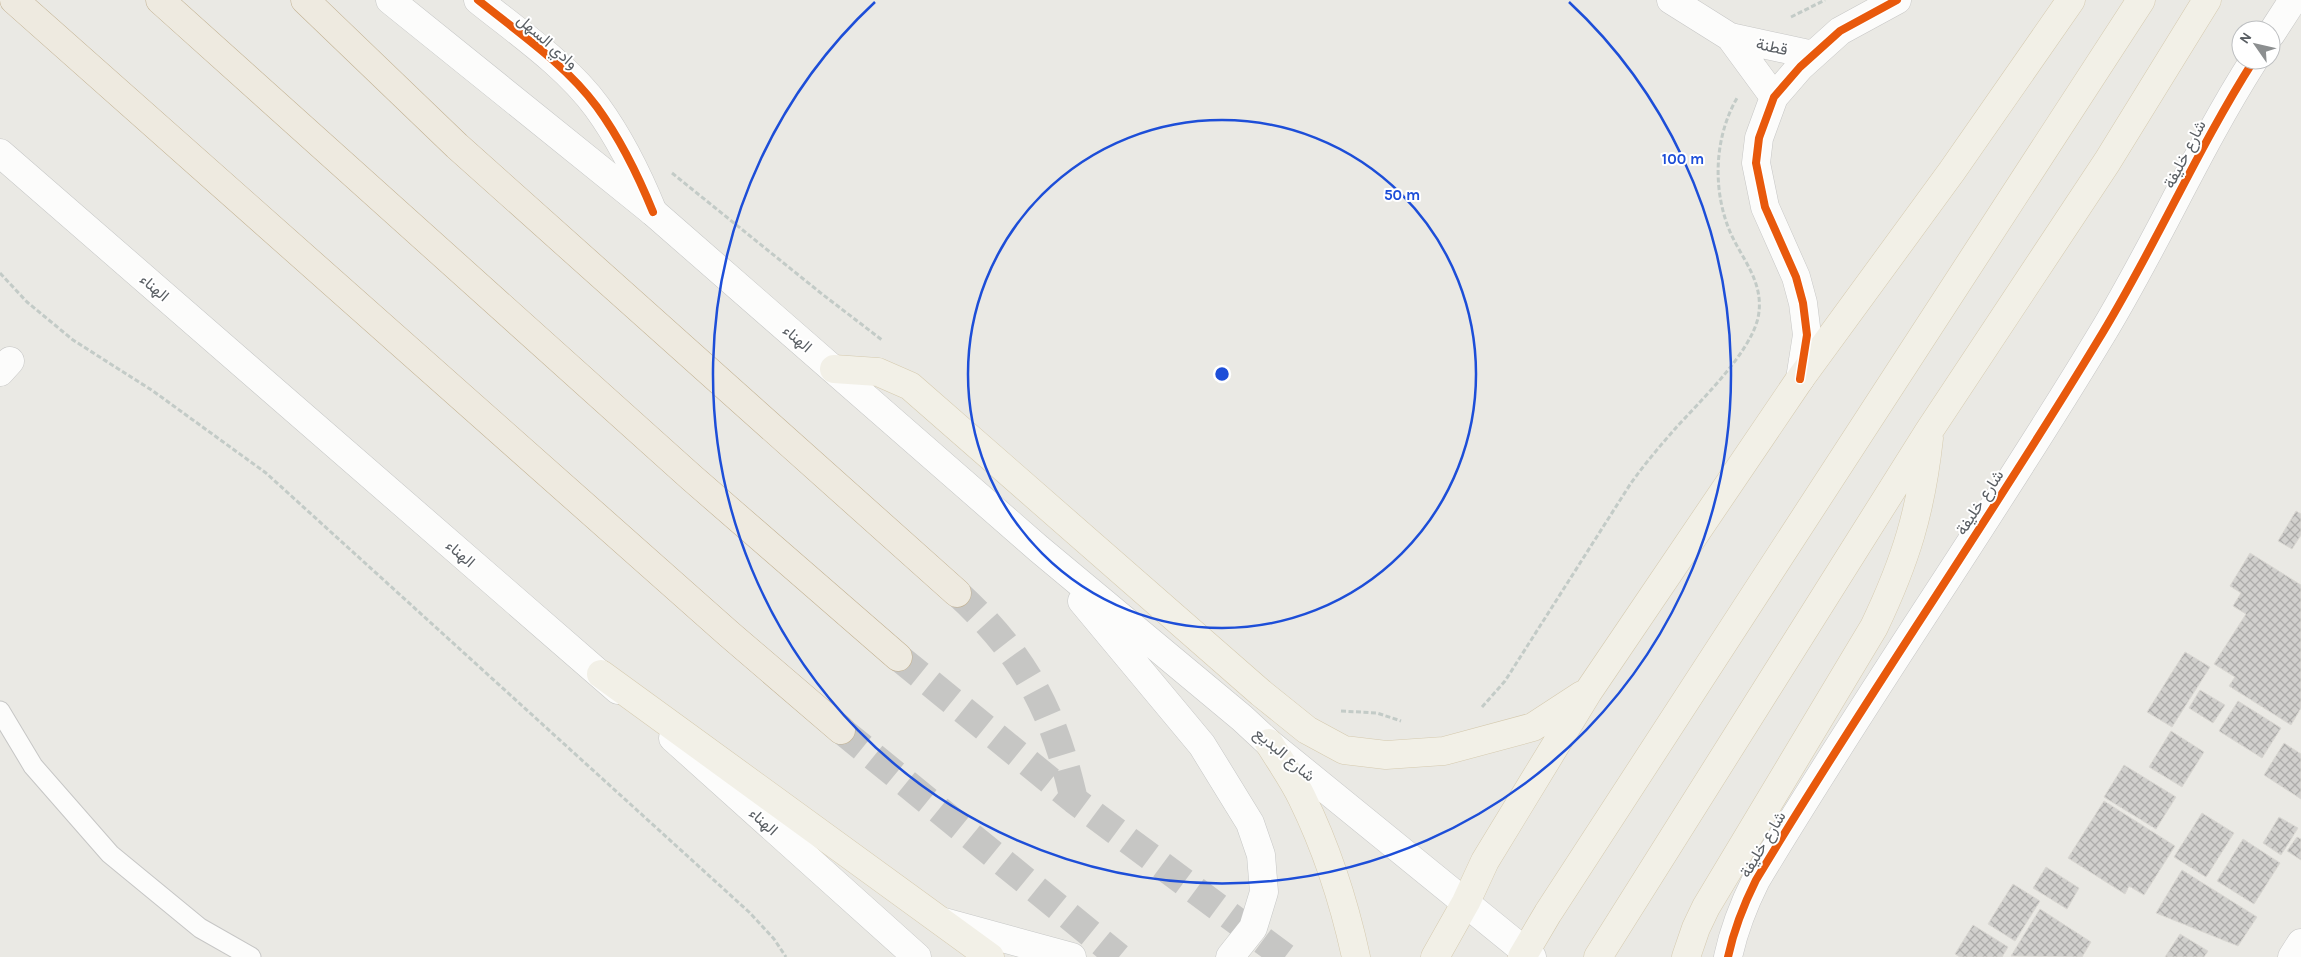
<svg xmlns="http://www.w3.org/2000/svg" width="2301" height="957" font-family="Karla,Vazirmatn,sans-serif">
<style>
.building{fill:url(#building-cross-hatch);stroke:#dad8d3}
.lines{fill:none;stroke-linecap:round;stroke-linejoin:round}
.highway-tunnel{stroke:#c6c6c4;stroke-width:28;stroke-dasharray:28 14;stroke-linecap:butt}
.lane-casing{stroke:#c6c6c5;stroke-width:21}
.street-casing{stroke:#c6c6c5;stroke-width:29}
.secondary-casing{stroke:#c6c7c6;stroke-width:29}
.primary-casing{stroke:#d5caaf;stroke-width:29}
.highway-casing{stroke:#c2b191;stroke-width:29}
.path{stroke:#c3cbc7;stroke-width:3;stroke-dasharray:5 2.5;stroke-linecap:butt}
.lane{stroke:#fcfcfb;stroke-width:19}
.street{stroke:#fcfcfb;stroke-width:28}
.secondary{stroke:#fcfcfb;stroke-width:28}
.primary{stroke:#f2f0e7;stroke-width:28}
.highway{stroke:#eeeae0;stroke-width:28}
.cycleway-casing{stroke:#fff;stroke-width:11}
.cycleway{stroke:#e8590c;stroke-width:8}
.ring{fill:none;stroke:#1d4ed8;stroke-width:2.5}
.labels{text-anchor:middle;stroke-width:4;stroke-linejoin:round;paint-order:stroke}
.street-label{font-size:16px;fill:#595e63;stroke:#fff}
.centre{fill:#1d4ed8;stroke:#fff;stroke-width:2.5}
.ring-label{font-size:15px;text-anchor:middle;font-weight:bold;fill:#1d4ed8;stroke:#fff;stroke-width:4;stroke-linejoin:round;paint-order:stroke}
</style>
<defs>
<pattern id="building-cross-hatch" width="8" height="8" patternUnits="userSpaceOnUse" patternTransform="scale(1.25)"><rect width="8" height="8" fill="#d1d0cd"/><path d="M0 0l8 8M0 8l8-8" fill="none" stroke="#adacaa"/></pattern>
</defs>
<rect width="100%" height="100%" fill="#eae9e4"/>
<!-- building -->
<path class="building" d="M2296 511 2301 514V535L2292 549 2278 541Z
M2250 553 2301 585V708L2291 725 2229 686 2235 677 2214 664 2246 614 2233 606 2241 593 2230 586Z
M2185 652 2210 667 2172 727 2147 712Z
M2200 690 2225 705 2213 723 2189 708Z
M2238 701 2281 728 2262 758 2219 731Z
M2171 731 2204 752 2182 787 2149 767Z
M2284 743 2301 754V799L2264 775Z
M2124 765 2176 797 2156 829 2104 797Z
M2104 801 2175 846 2144 895 2129 886 2125 894 2068 858Z
M2202 813 2234 833 2206 877 2174 857Z
M2279 817 2298 828 2281 855 2263 843Z
M2297 837 2301 839V860L2287 851Z
M2243 839 2280 863 2254 904 2217 881Z
M2046 867 2079 888 2067 909 2033 888Z
M2182 870 2257 917 2238 946 2156 913Z
M2013 884 2040 901 2015 941 1988 924Z
M2040 909 2091 942 2082 957 2011 956Z
M1973 925 2008 947 2002 957H1960L1955 954Z
M2180 934 2208 951 2204 957H2165Z"/>
<g class="lines">
<!-- highway-tunnel -->
<path class="highway-tunnel" d="M957 593C1024 654 1054 711 1074 800
M898 657 1074 800 1285 957
M841 730 1119 957"/>
<!-- lane casing -->
<g class="lane-casing">
<path id="lane" d="M0 711 33 766 110 854 200 928 251 957"/>
</g>
<!-- street casing -->
<g class="street-casing">
<path id="street" d="M478 0C519 33 566 65 597 107 621 140 638 175 653 212
M1671 0 1730 37 1813 55
M2271 34 2293 0
M1730 37 1774 97
M0 372 10 361
M1800 379 1807 335 1803 303 1796 277 1765 207 1756 163 1759 138 1774 97 1800 67 1840 31 1897 0
M1728 957C1734 929 1743 906 1756 880 1865 698 1987 524 2097 342 2154 250 2196 151 2254 60
M2292 957 2301 943"/>
</g>
<!-- secondary casing -->
<g class="secondary-casing">
<path id="secondary" d="M390 0 653 212 1039 549 1242 718 1269 743 1532 957
M0 153 618 690
M1082 601 1202 745 1250 823 1261 855 1264 892 1253 928 1230 957
M673 738 917 957
M944 922 1072 957"/>
</g>
<!-- primary casing -->
<g class="primary-casing">
<path id="primary" d="M834 369 878 372 910 386 1261 693 1307 730 1344 750 1386 755 1444 751 1533 727 1582 695
M601 674 990 957
M1269 743C1280 761 1293 779 1302 798 1327 849 1344 902 1356 957
M1435 957 1466 902 1485 861 1588 692 1800 379 1952 171 2071 0
M1522 957 1548 913 2141 0
M1598 957 1929 431 2107 162 2207 0
M1686 957 1696 928 1706 907 1874 627C1906 560 1921 511 1929 438"/>
</g>
<!-- highway casing -->
<g class="highway-casing">
<path id="highway" d="M14 0 729 634 841 730
M160 0 692 478 898 657
M305 0 457 146 957 593"/>
</g>
<!-- path -->
<path class="path" d="M1791 17 1825 0
M672 173 822 294 882 340
M0 273 27 302 73 340 153 391 266 473 749 912 774 939 786 957
M1482 707 1505 681 1631 483C1644 465 1659 447 1674 430 1699 402 1749 355 1758 318 1765 284 1744 262 1731 234 1712 191 1714 138 1737 98
M1341 711 1377 713 1401 721"/>
<!-- lane -->
<use href="#lane" class="lane"/>
<!-- street -->
<use href="#street" class="street"/>
<!-- secondary -->
<use href="#secondary" class="secondary"/>
<!-- primary -->
<use href="#primary" class="primary"/>
<!-- highway -->
<use href="#highway" class="highway"/>
<!-- cycleway casing -->
<g class="cycleway-casing">
<path id="cycleway" d="M478 0C519 33 566 65 597 107 621 140 638 175 653 212
M1800 379 1807 335 1803 303 1796 277 1765 207 1756 163 1759 138 1774 97 1800 67 1840 31 1897 0
M1728 957C1734 929 1743 906 1756 880 1865 698 1987 524 2097 342 2154 250 2196 151 2254 60"/>
</g>
<!-- cycleway -->
<use href="#cycleway" class="cycleway"/>
</g>
<!-- distance rings -->
<g class="ring">
<circle cx="1222" cy="374" r="254"/>
<path d="M1569 2A509 509 0 1 1 875 2"/>
</g>
<g class="labels">
<!-- street labels -->
<g class="street-label">
<text transform="translate(548 41) rotate(41)" y="6">وادي السهل</text>
<text transform="translate(1772 46) rotate(12)" y="6">قطنة</text>
<text transform="translate(2184 154) rotate(-63)" y="6">شارع خليفة</text>
<text transform="translate(155 287) rotate(41)" y="6">الهناء</text>
<text transform="translate(798 338) rotate(41)" y="6">الهناء</text>
<text transform="translate(1979 502) rotate(-57)" y="6">شارع خليفة</text>
<text transform="translate(461 553) rotate(41)" y="6">الهناء</text>
<text transform="translate(1285 754) rotate(40)" y="6">شارع البديع</text>
<text transform="translate(764 821) rotate(42)" y="6">الهناء</text>
<text transform="translate(1762 844) rotate(-59)" y="6">شارع خليفة</text>
</g>
</g>
<circle cx="1222" cy="374" r="8" class="centre"/>
<g class="ring-label">
<text x="1683" y="164">100 m</text>
<text x="1402" y="200">50 m</text>
</g>
<!-- north arrow -->
<g transform="translate(2256 45) rotate(304)"><circle r="24" fill="#ffffff" stroke="#bdbfc1"/>
<path d="M0-4L9 19L0 12L-9 19Z" fill="#8c8f90"/>
<text y="-8" font-size="14" font-weight="bold" text-anchor="middle" fill="#595e63">N</text>
</g>
</svg>
